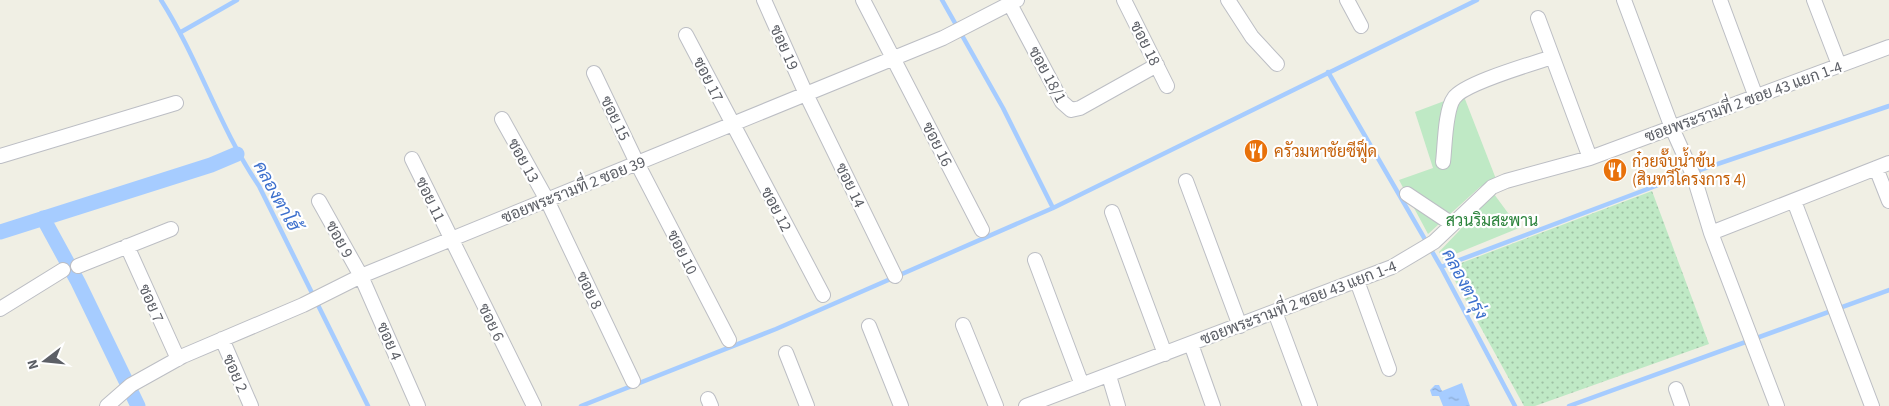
<svg xmlns="http://www.w3.org/2000/svg" width="1889" height="406" font-family="'Source Sans 3',Sarabun,sans-serif">
<style>
.grass{fill:url(#grass-dots)}
.park{fill:#bfe9c5}
.water{fill:url(#water-ripples)}
.lines{fill:none;stroke-linecap:round;stroke-linejoin:round}
.stream{stroke:#a6ccff;stroke-width:4.5}
.canal{stroke:#a6ccff;stroke-width:15}
.street-casing{stroke:#bcbec4;stroke-width:16}
.street{stroke:#fff;stroke-width:14}
.labels{text-anchor:middle;stroke-width:4.5;stroke-linejoin:round;paint-order:stroke}
.street-label{font-size:16px;fill:#5c5f66;stroke:#fff}
.food-label{font-size:16px;fill:#c56008;stroke:#fff;text-anchor:start}
.park-label{font-size:16px;fill:#2d843d;stroke:#fff}
.water-label{font-size:18px;font-style:italic;fill:#3d70cd;stroke:#fff}
</style>
<defs>
<pattern id="grass-dots" width="8" height="8" patternUnits="userSpaceOnUse" patternTransform="scale(1.25)"><rect width="8" height="8" fill="#bfe9c5"/><path d="M2 2h.1M6 6h.1" fill="none" stroke="#9ec0a4" stroke-width="1.8" stroke-linecap="round"/></pattern>
<pattern id="water-ripples" width="26" height="14" patternUnits="userSpaceOnUse" patternTransform="scale(1.25)"><rect width="26" height="14" fill="#a6ccff"/><path d="M2 4q2-2 4 0t4 0M15 11q2-2 4 0t4 0" fill="none" stroke="#8aa9d2"/></pattern>
</defs>
<rect width="100%" height="100%" fill="#f0efe4"/>
<!-- grass -->
<path class="grass" d="M1652 191 1709 344 1535 406H1524L1448 268Z"/>
<!-- park -->
<path class="park" d="M1463 94 1496 179 1480 187 1428 234 1399 180 1433 168 1415 112Z
M1494 194 1519 228 1443 259 1439 252Z"/>
<!-- water -->
<path class="water" d="M1462 383 1470 406H1443L1439 396H1432L1430 390 1435 385H1439L1442 391Z"/>
<g class="lines">
<!-- stream -->
<path class="stream" d="M161 0C199 60 219 127 259 186L368 406
M942 0 1003 108 1053 208
M181 32 237 0
M1328 72 1441 267 1515 406
M1441 267 1682 176 1889 106
M581 406 776 329 1053 208 1477 0
M1569 406 1889 290"/>
<!-- canal -->
<path class="canal" d="M43 218 78 282 138 406
M0 232 211 165 237 154"/>
<!-- street casing -->
<g class="street-casing">
<path id="street" d="M764 0 806 94 895 276
M863 0 982 230
M1124 0 1167 86
M1228 0 1252 37 1277 64
M1347 0 1361 26
M1624 0 1672 128 1694 177 1711 233 1889 163
M1720 0 1756 97
M1814 0 1839 65
M1010 4 1062 102 1071 110 1080 108 1157 65
M1538 18 1590 158
M686 35 823 295
M594 73 637 163 729 340
M502 119 547 200 633 381
M0 156 176 103
M412 159 534 406
M1443 162C1445 146 1445 110 1454 98 1464 83 1532 64 1552 57
M1876 168 1889 201
M1186 181 1240 326
M1407 194 1452 224
M319 201 361 276 418 406
M1794 201 1872 406
M1112 212 1165 354
M1711 233 1777 406
M127 246 178 359
M1035 260 1082 385
M78 266 171 229
M1357 281 1389 369
M0 309 63 270
M1275 312 1310 406
M963 325 996 406
M869 326 901 406
M222 339 251 406
M1191 344 1213 406
M786 353 807 406
M1109 376 1118 406
M1676 389 1682 406
M708 399 711 406
M107 406 131 385 183 356 303 305 361 276 943 38 1017 0
M1026 406 1392 267 1434 242 1492 187 1506 181 1590 158 1889 47"/>
</g>
<!-- street -->
<use href="#street" class="street"/>
</g>
<!-- icons -->
<defs>
<g id="restaurant-disc" transform="scale(1.25)"><circle r="9.5" fill="#e8710a" stroke="#fff"/><path d="M-5-6h1v4h1v-4h1v4h1v-4h1v5L-1.5 .5V6h-2V.5L-5-1ZM5-6V6H3V1.5H1.5Q1.5-4 5-6Z" fill="#fff"/></g>
</defs>
<g fill-rule="evenodd">
<use href="#restaurant-disc" x="1256" y="151"/>
<use href="#restaurant-disc" x="1615" y="170"/>
</g>
<g class="labels">
<!-- street labels -->
<g class="street-label">
<text transform="translate(1146 43) rotate(63)" y="6">ซอย 18</text>
<text transform="translate(785 47) rotate(66)" y="6">ซอย 19</text>
<text transform="translate(1048 74) rotate(61)" y="6">ซอย 18/1</text>
<text transform="translate(709 79) rotate(63)" y="6">ซอย 17</text>
<text transform="translate(1743 101) rotate(-20)" y="6">ซอยพระรามที่ 2 ซอย 43 แยก 1-4</text>
<text transform="translate(616 118) rotate(64)" y="6">ซอย 15</text>
<text transform="translate(938 144) rotate(63)" y="6">ซอย 16</text>
<text transform="translate(524 160) rotate(61)" y="6">ซอย 13</text>
<text transform="translate(851 185) rotate(64)" y="6">ซอย 14</text>
<text transform="translate(573 189) rotate(-22)" y="6">ซอยพระรามที่ 2 ซอย 39</text>
<text transform="translate(431 199) rotate(64)" y="6">ซอย 11</text>
<text transform="translate(777 209) rotate(62)" y="6">ซอย 12</text>
<text transform="translate(340 239) rotate(61)" y="6">ซอย 9</text>
<text transform="translate(683 252) rotate(63)" y="6">ซอย 10</text>
<text transform="translate(590 290) rotate(64)" y="6">ซอย 8</text>
<text transform="translate(1298 302) rotate(-21)" y="6">ซอยพระรามที่ 2 ซอย 43 แยก 1-4</text>
<text transform="translate(152 303) rotate(66)" y="6">ซอย 7</text>
<text transform="translate(492 322) rotate(64)" y="6">ซอย 6</text>
<text transform="translate(390 341) rotate(66)" y="6">ซอย 4</text>
<text transform="translate(236 373) rotate(66)" y="6">ซอย 2</text>
</g>
<!-- food labels -->
<g class="food-label">
<text x="1274" y="157">ครัวมหาชัยซีฟู็ด</text>
<text x="1632" y="167">ก๋วยจั๊บน้ำข้น<tspan x="1632" dy="18">(สินทวีโครงการ 4)</tspan></text>
</g>
<!-- park labels -->
<g class="park-label">
<text x="1492" y="226">สวนริมสะพาน</text>
</g>
<!-- water labels -->
<g class="water-label">
<text transform="translate(277 196) rotate(61)" y="6">คลองตาโฮ้</text>
<text transform="translate(1465 284) rotate(62)" y="6">คลองตารุ่ง</text>
</g>
</g>
<!-- north arrow -->
<g transform="translate(45 361) rotate(254)" stroke="#ffffff" stroke-width="4" paint-order="stroke">
<path d="M0-4L9 19L0 12L-9 19Z" fill="#5c5f66"/>
<text y="-8" font-size="14" font-weight="bold" text-anchor="middle" fill="#5c5f66">N</text>
</g>
</svg>
